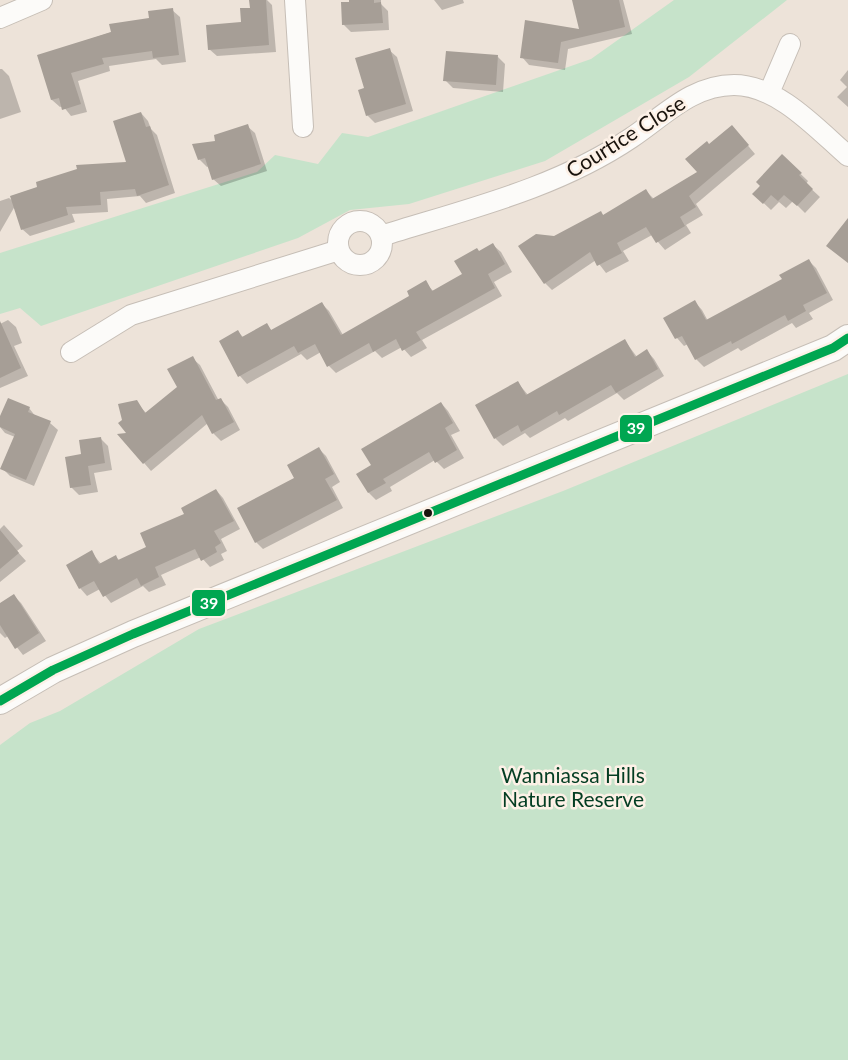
<svg xmlns="http://www.w3.org/2000/svg" width="848" height="1060" font-family="Lato,sans-serif">
<style>
.green{fill:#c6e3ca}
.shadow{fill:#0003}
.building{fill:#a69e96}
.lines{fill:none;stroke-linecap:round;stroke-linejoin:round}
.minor-casing{stroke:#c6beb6;stroke-width:22}
.tertiary-casing{stroke:#c6beb6;stroke-width:28}
.minor{stroke:#fcfbf9;stroke-width:20}
.tertiary{stroke:#fcfbf9;stroke-width:26}
.bus-1-casing{stroke:#fdf1e7;stroke-width:14}
.bus-1{stroke:#00a651;stroke-width:9}
.bus-dot{fill:#19130d;stroke:#fdf1e7;stroke-width:2}
.labels{text-anchor:middle;stroke-width:5;stroke-linejoin:round;paint-order:stroke}
.street-label{font-size:21px;fill:#19130d;stroke:#fdf1e7}
.park-label{font-size:21px;fill:#033d22;stroke:#fdf1e7}
.line-badge{stroke:#fdf1e7;stroke-width:2}
.badge-label{font-size:16px;text-anchor:middle;font-weight:bold;fill:#fff}
</style>
<rect width="100%" height="100%" fill="#ede3d9"/>
<!-- green -->
<path class="green" d="M674 0H787L689 77 545 161 409 204 350 210 298 238 41 326 20 308 0 314V253L257 172 275 155 318 164 342 133 368 137 591 59Z
M848 374V1060H0V745L30 723 60 711 199 629 563 491Z"/>
<!-- shadow -->
<path class="shadow" d="M251 0H267L272 5 276 52 217 56 209 49 242 23 251 9Z
M351 0H381V4L388 11 389 30 351 32 344 25Z
M434 0H463L464 3 442 10Z
M574 0H623L632 34 568 49 565 70 529 65 522 57 581 30Z
M172 10 180 17 186 62 162 65 156 59 109 66 110 71 78 81 87 112 71 116 63 106 60 107 52 100 39 56 151 19Z
M389 50 397 57 413 111 375 123 367 115 366 89Z
M498 57 505 64 503 92 453 88 445 80Z
M0 69H2L9 76 21 112 0 119Z
M848 70V107L837 97 847 87 840 80Z
M141 113 148 121 151 129 157 135 175 193 146 203 140 196 107 199 108 212 72 214 75 222 30 236 22 229 15 206 0 232V201L9 198 14 202 128 163Z
M247 126 255 133 267 171 221 186 213 179 209 166 207 167 199 159 217 142Z
M739 135 755 154 696 204 703 215 686 225 691 233 665 250 652 235 623 251 629 261 606 273 596 260 552 290 545 283 554 238 601 213 604 216 646 191 655 200 699 172 710 146Z
M782 156 808 181 806 184 820 197 805 213 793 201 786 208 779 202 771 210 754 194Z
M493 245 501 252 512 272 494 282 502 296 422 340 427 348 411 357 402 347 382 358 375 351 336 373 329 366 321 352 307 360 301 354 247 384 240 376 238 332 244 338 267 325 272 331 321 303 329 311 343 335 411 296 425 282 434 292 464 275 479 252Z
M809 261 816 268 833 300 809 313 813 319 796 328 792 323 741 351 738 348 704 367 696 359 688 344 684 346 677 338 665 318 695 302 702 310 708 321 784 279Z
M8 320 16 327 22 343 14 346 28 376 0 388V324Z
M625 341 637 357 647 351 654 359 664 376 624 400 617 393 568 421 565 418 530 438 525 433 503 446 495 438 477 406 518 383 528 395Z
M192 358 200 365 219 401 221 400 228 407 240 430 221 441 213 433 208 423 151 471 120 435 129 434 136 402 147 414 179 387Z
M441 403 448 411 460 431 451 435 464 458 444 469 435 460 390 487 392 491 376 500 369 493 358 475 373 466Z
M29 408 36 417 50 423 58 430 34 486 10 476 2 468 15 437 5 433 0 427V420Z
M100 438 108 446 112 470 94 473 98 492 79 495 71 487 83 455Z
M318 448 326 456 340 482 332 487 343 508 263 549 256 542 296 479Z
M216 490 223 498 240 529 221 539 227 551 221 554 224 560 210 567 201 557 161 575 166 585 149 592 143 586 111 603 100 589 87 596 80 588 91 552 102 565 116 557 120 561 148 548Z
M4 525 23 546 17 551 26 561 0 582V529Z
M14 596 21 603 46 641 23 655 8 636 5 638 0 633V604Z"/>
<!-- building -->
<path class="building" d="M249 0H266L269 45 208 50 206 25 241 22 240 8H250Z
M349 0H374V3L381 2 383 23 342 25 341 2H349Z
M572 0H619L625 27 561 42 558 63 520 58 525 20 579 29Z
M173 8 179 55 153 58 152 51 102 58 104 64 71 73 81 104 62 110 59 98 51 100 37 55 111 32 109 24 149 18 148 11Z
M390 48 406 104 366 116 358 90 364 88 355 58Z
M446 51 498 55 496 85 443 81Z
M141 112 146 127 150 126 169 185 137 196 135 189 100 192 101 205 66 207 68 215 21 230 10 196 37 187 36 182 77 169 76 165 126 162 113 121Z
M248 124 261 164 212 180 205 158 198 160 192 144 215 141 214 135Z
M732 125 749 145 689 196 696 207 680 217 685 226 656 243 646 227 617 243 622 253 597 266 590 252 544 284 518 246 536 234 554 236 601 211 603 215 646 189 652 199 697 172 685 159 707 141 709 144Z
M782 154 802 173 799 175 813 189 797 206 784 195 778 201 771 195 763 204 752 194 760 186 756 182Z
M848 218V263L826 246Z
M493 243 505 264 488 274 495 288 416 332 421 340 402 351 396 339 373 352 369 343 327 367 315 344 298 353 294 346 238 377 219 341 238 330 242 337 267 323 271 330 322 302 341 335 409 296 407 291 426 280 432 291 462 274 454 261 477 248 479 251Z
M809 259 827 293 803 305 806 311 788 321 785 315 732 344 731 341 695 360 682 336 675 339 663 318 695 300 706 320 782 279 779 275Z
M0 321 21 368 0 378Z
M625 339 635 357 647 349 658 369 616 393 611 385 559 415 557 411 521 432 518 425 494 439 475 405 518 381 526 395Z
M193 356 216 400 221 398 234 422 212 434 202 415 143 464 117 434 126 433 118 423 122 420 118 404 137 400 145 413 177 387 167 369Z
M8 398 30 407 28 412 51 421 26 480 0 469 15 434 0 427V416Z
M441 402 453 423 445 428 457 450 435 463 429 452 383 479 386 483 368 493 356 474 371 465 361 449Z
M101 437 105 463 88 466 91 485 70 488 65 457 81 454 79 440Z
M319 447 334 474 325 479 337 500 255 543 237 508 294 478 287 465Z
M216 489 234 521 214 531 221 543 215 547 217 552 201 561 195 549 155 567 159 577 141 586 137 578 103 597 94 581 79 589 66 565 92 550 99 564 116 555 118 560 146 547 140 533 184 514 181 508Z
M0 530 19 553 0 569Z
M14 594 39 633 15 649 0 625V603Z"/>
<g class="lines">
<!-- minor casing -->
<g class="minor-casing">
<path id="minor" d="M295 0 303 127
M0 18 42 0
M769 93 790 44
M338 243a22 22 0 1 1 44 0a22 22 0 1 1-44 0Z
M381 236C467 209 555 189 631 138 664 116 692 85 734 85 778 85 817 129 848 156
M71 352 131 315 339 250"/>
</g>
<!-- tertiary casing -->
<g class="tertiary-casing">
<path id="tertiary" d="M0 701 53 670 133 634 833 348 848 338"/>
</g>
<!-- minor -->
<use href="#minor" class="minor"/>
<!-- tertiary -->
<use href="#tertiary" class="tertiary"/>
<!-- bus-1 casing -->
<g class="bus-1-casing">
<path id="bus-1" d="M0 701 53 670 133 634 833 348 848 338"/>
</g>
<!-- bus-1 -->
<use href="#bus-1" class="bus-1"/>
</g>
<!-- markers -->
<circle class="bus-dot" cx="428" cy="513" r="5"/>
<g class="labels">
<!-- street labels -->
<g class="street-label">
<text transform="translate(626 137) rotate(-32)" y="7">Courtice Close</text>
</g>
<!-- park labels -->
<g class="park-label">
<text x="573" y="783">Wanniassa Hills<tspan x="573" dy="24">Nature Reserve</tspan></text>
</g>
</g>
<g class="line-badge">
<rect x="619" y="414" width="34" height="29" rx="6" fill="#00a651"/>
<rect x="191" y="589" width="35" height="28" rx="6" fill="#00a651"/>
</g>
<g class="badge-label">
<text x="636" y="434">39</text>
<text x="209" y="609">39</text>
</g>
</svg>
